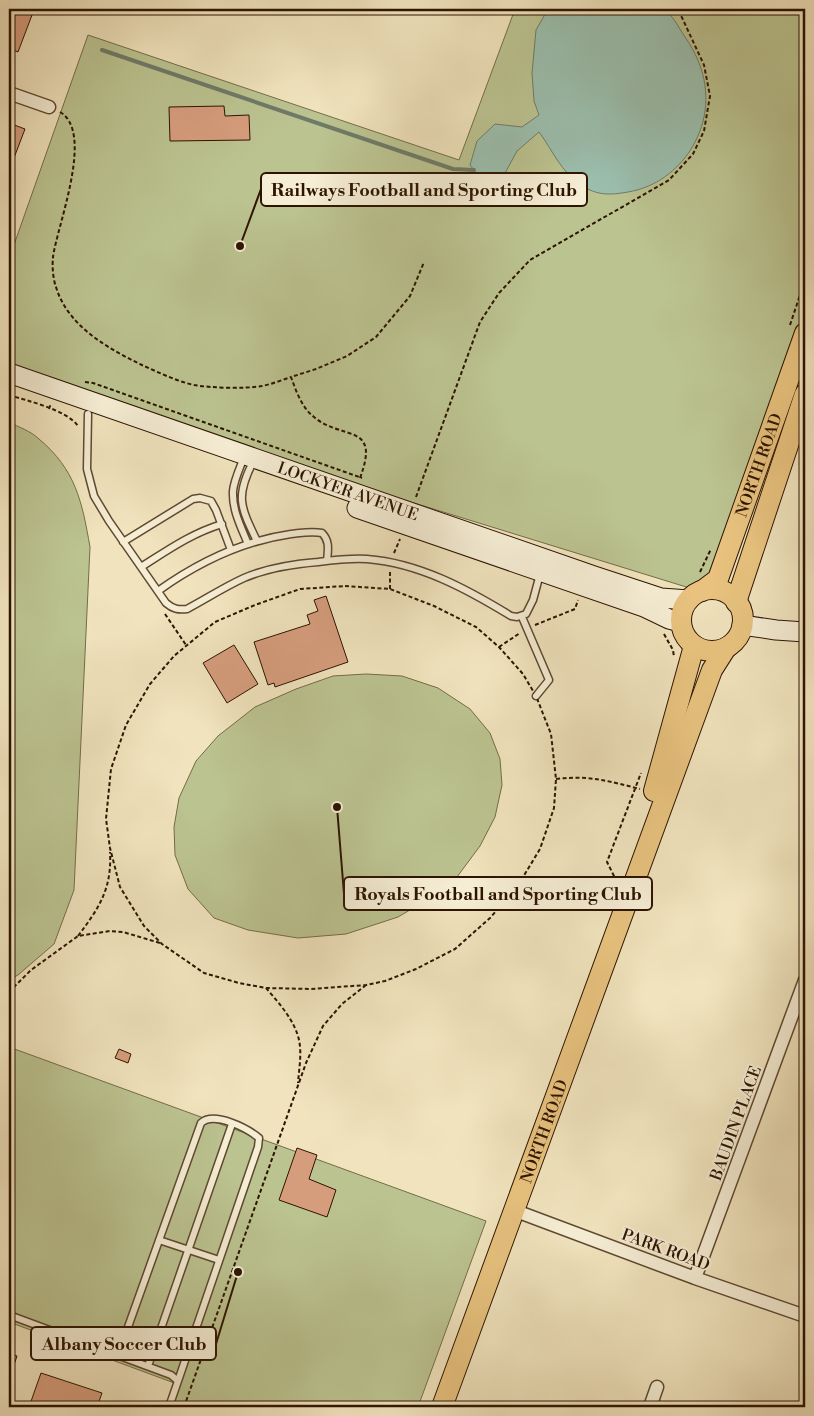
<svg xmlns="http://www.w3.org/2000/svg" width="814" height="1416" font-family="'Libre Bodoni',serif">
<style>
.green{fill:#bbc390;stroke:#746c48}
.water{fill:#9bbead;stroke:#6f7a68}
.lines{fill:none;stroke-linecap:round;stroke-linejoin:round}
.stream{stroke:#6f7a68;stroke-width:4}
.building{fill:#d69d7d;stroke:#2d1401}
.lane-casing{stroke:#5e4830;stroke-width:9}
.street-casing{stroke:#5e4830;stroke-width:15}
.secondary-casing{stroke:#2d1401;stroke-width:21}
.primary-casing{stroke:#2d1401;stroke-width:22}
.path{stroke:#2d1401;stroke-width:2;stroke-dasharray:4 2.5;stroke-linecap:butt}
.lane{stroke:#f5edd4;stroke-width:6}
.street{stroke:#f5edd4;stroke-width:12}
.secondary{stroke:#f5edd4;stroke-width:19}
.primary{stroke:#e8c27e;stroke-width:20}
.labels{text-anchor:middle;stroke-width:4;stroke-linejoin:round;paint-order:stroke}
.street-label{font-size:16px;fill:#2d1401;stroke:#f5edd4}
.leader{fill:none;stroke:#2d1401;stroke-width:2}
.callout-dot{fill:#2d1401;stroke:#f5edd4;stroke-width:2}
.callout{fill:#f5edd4;stroke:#2d1401;stroke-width:2}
.callout-label{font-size:18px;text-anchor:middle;font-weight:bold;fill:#2d1401}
</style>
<rect width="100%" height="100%" fill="#f0e3bd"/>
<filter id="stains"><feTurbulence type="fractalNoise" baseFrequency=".004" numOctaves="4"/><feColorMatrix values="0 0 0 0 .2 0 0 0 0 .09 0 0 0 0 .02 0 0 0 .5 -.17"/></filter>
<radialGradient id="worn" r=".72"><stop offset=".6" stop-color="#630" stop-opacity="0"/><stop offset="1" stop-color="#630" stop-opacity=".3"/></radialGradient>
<!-- green -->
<path class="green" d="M515 9H805V317L781 387 717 557 707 577 696 590 9 378V259L88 35 459 160Z
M9 422C18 427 31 431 39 439 76 470 82 502 90 547L74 890 54 944 18 975 9 980Z
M366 674 402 676 438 688 470 709 490 733 500 759 502 785 495 817 480 846 454 881 432 897 398 917 346 934 298 938 248 930 214 918 188 889 175 855 174 827 179 798 196 761 218 736 255 707 296 689 333 676Z
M9 1047 486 1221 418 1407H170L177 1384 9 1322Z"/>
<!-- water -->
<path class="water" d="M548 9H662C673 14 678 27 685 37 695 51 703 69 705 86 712 135 677 184 628 192 611 195 597 196 581 185 561 172 553 151 539 132L517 151 504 175 477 174 470 165 477 141 495 124 522 127 539 115 534 101 532 73 536 30Z"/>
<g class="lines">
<!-- stream -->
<path class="stream" d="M102 50 453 169 474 170"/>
</g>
<!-- building -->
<path class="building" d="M9 9H14L32 15 18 52 9 48Z
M224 106 225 116 249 115 250 140 170 141 169 107Z
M9 123 25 129 9 171Z
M326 596 348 662 275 687 274 683 268 685 254 642 310 624 307 615 318 611 314 600Z
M234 645 258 684 227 703 203 663Z
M119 1049 131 1054 128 1063 115 1058Z
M297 1148 317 1155 309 1179 336 1190 327 1217 279 1200Z
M9 1353 17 1356 9 1380Z
M41 1373 102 1393 97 1407H29Z"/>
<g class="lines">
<!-- lane casing -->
<g class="lane-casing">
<path id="lane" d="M88 414 87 469 94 496 109 521 166 603C173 609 178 610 187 609 206 599 224 587 244 578 267 568 293 564 318 562 334 560 351 558 367 559 419 563 467 589 511 616L517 617 526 614 533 600 540 574
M244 457C240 468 234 480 233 491 232 510 241 527 248 544
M254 460C235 496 240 506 257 541
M123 542 193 499 200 498 211 501 216 510 231 550
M141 567C168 550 190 534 222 524
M158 591C197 563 242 541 291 534 301 533 311 531 322 533 330 541 328 550 327 561
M522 617 549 680 536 696
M159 1240 219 1260
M9 1315 171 1375 178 1381 169 1407
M118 1355 201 1123C214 1111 247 1128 259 1138L258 1147 178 1381
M148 1366 232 1124"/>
</g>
<!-- street casing -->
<g class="street-casing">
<path id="street" d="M9 93 49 107
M516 1211 695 1278 805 1316
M695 1278 805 980
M650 1407 657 1387"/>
</g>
<!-- secondary casing -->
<g class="secondary-casing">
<g id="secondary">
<path id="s1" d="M9 373 594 576 661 598 689 600"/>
<path d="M357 508 644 607 669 619 681 622"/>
<path d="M742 625 776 630 805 632"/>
</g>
</g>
<!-- primary casing -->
<g class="primary-casing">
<g id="primary">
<circle cx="712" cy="620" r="31"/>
<path id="s2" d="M702 591 718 579 805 333"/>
<path d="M736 602 805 394"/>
<path d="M654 791 694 646"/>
<path id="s3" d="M442 1407C534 1162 620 915 712 670L726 648"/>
</g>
</g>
<!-- path -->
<path class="path" d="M60 112C95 132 57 226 53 257 52 266 53 279 56 287 68 327 109 349 144 366 160 373 176 381 194 385 210 388 246 389 262 386 272 384 282 380 291 377
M790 325 805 280
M85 382 93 383 362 478
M9 395C28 401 67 410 78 426
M49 409 51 403
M360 478C381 422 342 441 314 417 302 408 296 391 291 377L316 369 347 356 376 337 410 296 424 262
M416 497 480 322 499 293 530 260 669 180 693 154 704 131 710 96 704 65 678 9
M394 553 400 539
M700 572 711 549
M345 586 390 589 434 606 476 627 499 647 523 674 536 696 551 734 556 779 554 808 540 849 517 887 490 918 455 949 416 969 385 981 366 985 311 989 266 988 239 983 204 973 162 944 144 926 120 887 110 848 106 819 111 769 126 725 150 684 174 656 215 622 255 605 300 589Z
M390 589V572
M165 614 186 645
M535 625 575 609 578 600
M664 634 673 650 674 657
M499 647 520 633
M556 779C588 775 609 781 640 789
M617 882 607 862 641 773
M78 936C99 908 112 889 110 852
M266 988C279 1003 295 1021 299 1040 302 1054 299 1069 298 1083
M9 992 31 970 78 936 110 931 123 932 160 943
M184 1407 306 1063 323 1026 342 1004 366 985"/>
<!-- lane -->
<use href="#lane" class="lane"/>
<!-- street -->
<use href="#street" class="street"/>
<!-- secondary -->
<use href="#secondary" class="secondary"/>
<!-- primary -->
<use href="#primary" class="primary"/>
</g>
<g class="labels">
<!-- street labels -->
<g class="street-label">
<text dy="6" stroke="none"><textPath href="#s2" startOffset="141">NORTH ROAD</textPath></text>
<text dy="6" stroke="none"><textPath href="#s1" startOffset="359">LOCKYER AVENUE</textPath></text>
<text transform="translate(735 1123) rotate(-70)" y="6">BAUDIN PLACE</text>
<text dy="6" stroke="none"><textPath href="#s3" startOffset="294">NORTH ROAD</textPath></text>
<text transform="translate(666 1249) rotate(20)" y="6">PARK ROAD</text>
</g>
</g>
<!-- callouts -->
<path class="leader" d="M240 246L261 189M337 807L344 894M238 1272L216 1344"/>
<g class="callout-dot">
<circle cx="240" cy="246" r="5"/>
<circle cx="337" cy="807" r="5"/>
<circle cx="238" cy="1272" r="5"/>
</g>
<g class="callout">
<rect x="261" y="173" width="326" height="33" rx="5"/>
<rect x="344" y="877" width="308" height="33" rx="5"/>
<rect x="31" y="1327" width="185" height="33" rx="5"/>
</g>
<g class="callout-label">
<text x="424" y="196">Railways Football and Sporting Club</text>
<text x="498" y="900">Royals Football and Sporting Club</text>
<text x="124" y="1350">Albany Soccer Club</text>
</g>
<!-- margin -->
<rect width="814" height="1416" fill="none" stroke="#f0e3bd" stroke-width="30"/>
<rect x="10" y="10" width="794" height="1396" fill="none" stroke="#2d1401" stroke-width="2.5"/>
<rect x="15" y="15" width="784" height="1386" fill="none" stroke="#2d1401"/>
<rect width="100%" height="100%" filter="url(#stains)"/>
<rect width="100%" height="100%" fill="url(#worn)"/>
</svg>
